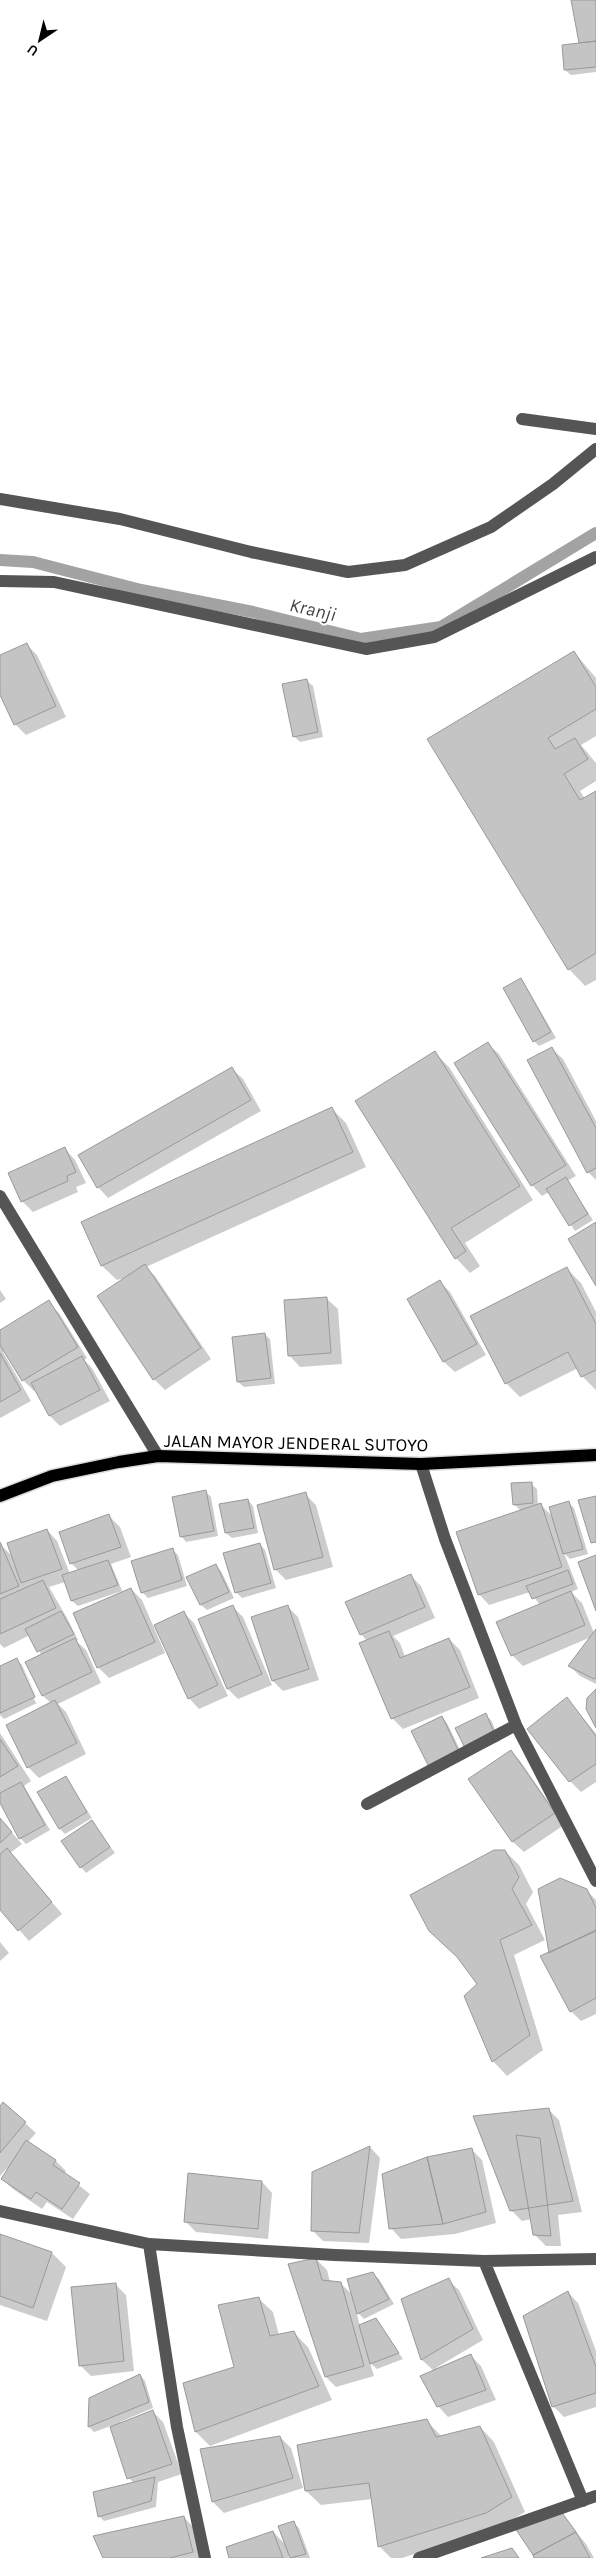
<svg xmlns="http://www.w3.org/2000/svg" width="596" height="2558" font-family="Karla,sans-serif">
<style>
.shadow{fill:#0003;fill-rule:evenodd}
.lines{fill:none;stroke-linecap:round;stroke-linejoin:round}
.stream{stroke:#a3a3a3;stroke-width:12}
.building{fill:#c4c4c4;stroke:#999}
.major-casing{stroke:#dbdbdb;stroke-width:15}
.minor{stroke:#555;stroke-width:12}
.major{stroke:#000;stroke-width:12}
.labels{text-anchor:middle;stroke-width:4;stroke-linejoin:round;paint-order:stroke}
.street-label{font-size:18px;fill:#000;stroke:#fff}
.water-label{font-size:19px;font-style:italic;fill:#444;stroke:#fff}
</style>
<rect width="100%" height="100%" fill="#fff"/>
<!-- shadow -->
<path class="shadow" d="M573 0H596V72L571 75 565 70 582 44Z
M26 644 37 655 66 717 26 735 15 724 0 692V657Z
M574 652 596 678V736L581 745 596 763V781L580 791 585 799 596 793V980L585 986 569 969 429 740Z
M307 681 313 686 323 737 300 742 294 736Z
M521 980 526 986 556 1038 539 1046 534 1041Z
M488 1044 499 1054 576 1176 567 1181 593 1220 575 1231 549 1192 542 1196 532 1185Z
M552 1049 563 1059 596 1121V1180L588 1172 529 1061Z
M435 1053 449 1067 533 1200 465 1243 480 1266 470 1273 456 1258 357 1101Z
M232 1069 243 1079 261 1111 108 1198 98 1187Z
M332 1109 346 1123 366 1167 146 1267 155 1276 211 1359 165 1390 154 1379 128 1277 117 1280 102 1266 83 1222Z
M65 1149 75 1160 86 1183 76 1187 78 1192 33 1212 23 1202 9 1173Z
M567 1269 581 1283 596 1312V1390L582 1376 578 1368 520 1397 506 1383Z
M440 1282 450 1292 486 1355 455 1372 444 1362 408 1299Z
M0 1290 6 1299 0 1303Z
M327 1299 338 1309 342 1364 300 1367 290 1356Z
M48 1302 59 1313 87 1358 84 1360 92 1368 110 1401 60 1426 50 1416 36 1389 34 1391 23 1380 5 1351 3 1352 31 1401 0 1418V1331Z
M264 1334 270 1339 275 1384 244 1387 238 1382 233 1338Z
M531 1484 537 1489 538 1506 541 1505 554 1518 569 1503 574 1508 588 1554 570 1559 564 1553 578 1589 571 1592 582 1603 594 1633 596 1631V1684L580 1676 570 1666 591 1637 523 1666 512 1655 540 1605 530 1592 489 1605 479 1594 521 1511 514 1504Z
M206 1492 211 1497 218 1536 186 1542 181 1536Z
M305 1494 316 1505 333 1567 286 1580 275 1569Z
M248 1500 253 1506 258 1533 232 1538 226 1533Z
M109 1516 120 1527 131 1557 111 1564 123 1593 131 1589 142 1600 165 1653 109 1678 98 1667 122 1591 78 1606 72 1601 65 1582 49 1587 67 1618 78 1640 76 1641 86 1650 101 1683 58 1704 66 1712 86 1754 39 1778 28 1767 51 1703 43 1696 27 1663 42 1656 30 1635 4 1648 0 1644V1544L13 1557 47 1530 57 1541 70 1574 79 1571 71 1563Z
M260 1544 265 1550 276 1588 242 1598 236 1592Z
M172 1550 178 1555 187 1586 148 1598 142 1592Z
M215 1565 221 1571 234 1598 207 1610 201 1605 188 1578Z
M411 1576 421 1586 435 1618 393 1636 400 1643 405 1657 449 1639 460 1650 479 1698 403 1729 392 1718 367 1641 361 1634Z
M232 1606 243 1617 272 1685 238 1699 228 1689Z
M287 1606 298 1617 319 1680 283 1691 273 1681Z
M184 1613 194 1623 228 1696 199 1709 189 1698Z
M16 1660 22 1665 39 1702 4 1719 0 1715V1667ZM18 1665H21L39 1702 36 1703Z
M567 1698 596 1734V1782L581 1792 570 1781Z
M485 1715 491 1720 500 1741 472 1753Z
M442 1717 447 1723 464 1758 435 1772Z
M0 1733 31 1781 24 1786 50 1830 26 1844 20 1838 0 1801Z
M511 1751 521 1762 564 1825 524 1852 513 1842 470 1779Z
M65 1777 92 1818 65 1834 60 1829Z
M0 1819 22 1844 10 1853 62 1914 29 1941 0 1908Z
M92 1822 115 1853 86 1873 81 1867Z
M505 1851 519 1865 533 1892 526 1904 545 1940 514 1955 543 2050 507 2076 493 2061 465 1997 478 1985Z
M586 1890 596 1900V2014L581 2021 571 2011 550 1953Z
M0 1942 9 1953 0 1961Z
M0 2108 25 2123 36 2133 28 2142 56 2161 66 2171 64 2174 90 2194 73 2219 47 2202 42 2209 13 2189 2 2179 8 2167 0 2176Z
M548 2109 559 2120 582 2212 558 2215 561 2246H546L535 2235 532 2219 522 2221 511 2210Z
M370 2147 380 2158 369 2243 323 2241 312 2230 313 2173Z
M471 2149 482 2160 496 2223 455 2234 401 2239 391 2228Z
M262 2182 272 2193 268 2239 196 2232 185 2221Z
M0 2235 52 2253 66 2267 47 2321 0 2305Z
M316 2259 327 2270 330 2282 340 2283 353 2295 373 2274 379 2279 394 2304 364 2319 356 2311 360 2326 375 2320 403 2359 377 2369 370 2363 374 2376 336 2387 326 2377Z
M448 2280 459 2290 483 2340 434 2369 470 2355 481 2366 496 2400 448 2417 438 2406 434 2371 422 2360 402 2300Z
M115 2284 126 2295 134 2371 91 2376 80 2365Z
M568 2292 578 2303 596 2351V2407L564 2417 553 2406Z
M258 2298 273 2312 279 2335 293 2332 308 2347 332 2400 210 2446 196 2432 235 2368Z
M140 2375 145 2381 153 2408 120 2422 121 2424 153 2412 163 2422 182 2474 158 2482 156 2507 104 2521 99 2516 134 2483 129 2478 111 2426 94 2432 89 2427 90 2399Z
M427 2421 442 2437 480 2427 494 2442 525 2512 501 2526 402 2558H391L379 2546 372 2499 321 2505 306 2491Z
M280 2437 291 2448 303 2488 224 2513 213 2502 202 2450Z
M560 2512 586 2544 594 2558H536Z
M184 2517 194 2528 202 2558H105Z
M294 2523 299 2528 310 2558H291L288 2555 289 2558H231L273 2532 287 2546Z"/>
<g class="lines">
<!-- stream -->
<path class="stream" d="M0 560 33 562 141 590 253 612 361 639 441 627 596 533"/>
</g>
<!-- building -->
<path class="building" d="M571 0H596V41L579 43Z
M596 41V67L564 70 562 45Z
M27 643 56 706 14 725 0 695V655Z
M574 651 596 687V709L548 738 555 749 575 738 588 759 564 774 580 800 596 791V953L568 970 427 739Z
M307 679 318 732 293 737 282 684Z
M521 978 551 1032 533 1042 503 988Z
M488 1042 566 1165 531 1186 454 1063Z
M552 1047 596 1128V1168L587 1173 527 1060Z
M435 1051 520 1186 451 1228 466 1251 455 1259 355 1101Z
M232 1067 251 1100 97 1188 78 1155Z
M332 1107 353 1152 101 1266 81 1222Z
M65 1147 76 1172 67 1176 68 1181 21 1202 8 1173Z
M566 1177 588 1214 569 1226 546 1189Z
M596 1222V1286L568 1239Z
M145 1264 201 1348 153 1380 97 1296Z
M567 1267 596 1324V1370L581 1377 568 1352 505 1384 470 1316Z
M440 1280 477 1344 443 1362 407 1299Z
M327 1297 331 1353 288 1356 284 1300Z
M49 1300 78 1347 22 1381 0 1345V1330Z
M265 1333 271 1378 237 1382 232 1337Z
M0 1353 21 1390 0 1402Z
M82 1356 100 1390 49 1416 31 1383Z
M532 1482 533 1503 513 1505 511 1483Z
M206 1490 214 1531 180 1537 172 1497Z
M306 1492 323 1557 274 1570 257 1505Z
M596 1496V1542L591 1543 578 1500Z
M248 1499 254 1528 225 1533 219 1504Z
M569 1501 583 1549 563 1554 549 1507Z
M541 1503 562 1567 478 1595 456 1532Z
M109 1514 121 1547 70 1564 59 1532Z
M47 1529 62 1569 21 1583 7 1543Z
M0 1542 19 1586 0 1594Z
M260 1543 271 1583 235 1593 223 1553Z
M173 1548 182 1580 141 1593 131 1561Z
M596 1555V1611L578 1562Z
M108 1560 118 1585 71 1601 62 1575Z
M216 1564 229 1592 200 1605 186 1577Z
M568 1570 573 1584 532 1599 526 1586Z
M411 1574 425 1607 360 1635 345 1602Z
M43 1580 56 1608 0 1634V1599Z
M131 1588 155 1642 97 1668 73 1613Z
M571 1591 585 1625 511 1656 496 1622Z
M233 1605 262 1674 227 1689 198 1619Z
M288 1605 309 1669 272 1681 251 1617Z
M61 1611 74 1634 37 1652 25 1629Z
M184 1611 218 1685 188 1699 154 1625Z
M596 1629V1678L594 1679 568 1666Z
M389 1631 400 1658 449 1638 470 1687 391 1719 359 1643Z
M75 1638 92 1672 42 1696 25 1662Z
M17 1658 35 1697 0 1713V1666Z
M596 1689V1728L586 1709 587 1698Z
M567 1697 596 1736V1764L569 1782 527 1729Z
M55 1700 77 1743 27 1768 6 1725Z
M486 1713 495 1735 465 1748 455 1728Z
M442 1716 459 1752 429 1767 411 1731Z
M0 1739 18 1766 0 1777Z
M511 1750 555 1813 512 1842 468 1779Z
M66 1776 87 1812 59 1829 37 1792Z
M21 1782 45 1825 19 1839 0 1803V1793Z
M0 1818 12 1832 0 1843Z
M92 1820 110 1847 80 1868 61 1841Z
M7 1848 52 1902 18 1931 0 1910V1854Z
M494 1850H505L519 1877 512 1889 532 1925 500 1940 530 2035 492 2062 464 1996 477 1984 457 1957 429 1931 410 1895Z
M560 1878 587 1889 596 1908V1930L549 1953 538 1889Z
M596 1931V1998L570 2012 540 1956Z
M3 2102 26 2122 0 2153V2106Z
M549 2108 573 2201 510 2211 473 2116Z
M516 2135 540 2138 551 2236 533 2235Z
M26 2140 56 2160 53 2165 80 2183 62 2209 36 2192 31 2199 1 2179Z
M370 2146 359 2233 311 2231 312 2172Z
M472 2148 486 2212 443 2224 427 2157Z
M427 2157 443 2224 389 2229 382 2174Z
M188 2173 262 2181 258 2229 184 2222Z
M0 2234 52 2252 33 2308 0 2296Z
M316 2258 322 2280 341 2282 364 2366 325 2377 288 2264Z
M373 2272 389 2299 357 2314 347 2279Z
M449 2278 473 2329 421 2360 401 2299Z
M116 2283 124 2361 79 2366 71 2287Z
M568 2291 596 2367V2393L552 2407 523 2316Z
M259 2297 270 2336 294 2331 319 2386 195 2432 183 2383 234 2367 218 2305Z
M376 2318 399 2353 370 2364 359 2325Z
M471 2354 486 2390 437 2407 420 2376Z
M140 2374 149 2402 88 2427 89 2398Z
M153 2410 172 2464 127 2479 110 2427Z
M427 2419 436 2437 480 2426 512 2497 486 2513 378 2547 369 2483 305 2491 297 2445Z
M280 2436 293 2478 212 2502 200 2449Z
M155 2477 151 2501 98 2517 93 2492Z
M560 2510 576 2532 533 2555 515 2528Z
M184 2516 193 2552 170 2558H103L93 2536Z
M294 2521 306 2554 290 2558 278 2526Z
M273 2531 283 2558H229L226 2547Z
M576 2532 590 2558H534L533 2555Z
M512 2548 519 2558H481Z"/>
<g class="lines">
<!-- major casing -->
<g class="major-casing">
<path id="major" d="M0 1496 52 1476 119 1462 158 1456 421 1464 596 1455"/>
</g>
<!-- minor -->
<path class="minor" d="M522 419 596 429
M0 499 120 519 251 552 348 572 405 565 491 527 553 484 596 449
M0 581 54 582 366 649 434 637 596 557
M0 1196 158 1456
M421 1464 445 1539 516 1725 596 1881
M367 1804 516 1725
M0 2211 149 2244 335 2255 484 2261 596 2259
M149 2244 177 2427 205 2558
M484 2261 583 2501
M419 2558 596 2496"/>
<!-- major -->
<use href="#major" class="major"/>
</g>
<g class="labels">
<!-- street labels -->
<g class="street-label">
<text transform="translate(296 1443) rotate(1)" y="6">JALAN MAYOR JENDERAL SUTOYO</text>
</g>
<!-- water labels -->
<g class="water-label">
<text transform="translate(313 609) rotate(13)" y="7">Kranji</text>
</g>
</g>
<!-- north arrow -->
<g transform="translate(40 40) rotate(215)" stroke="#ffffff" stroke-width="4" paint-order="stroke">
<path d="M0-4L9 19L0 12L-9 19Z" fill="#000000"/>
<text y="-8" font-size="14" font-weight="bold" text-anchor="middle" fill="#000000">U</text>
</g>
</svg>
